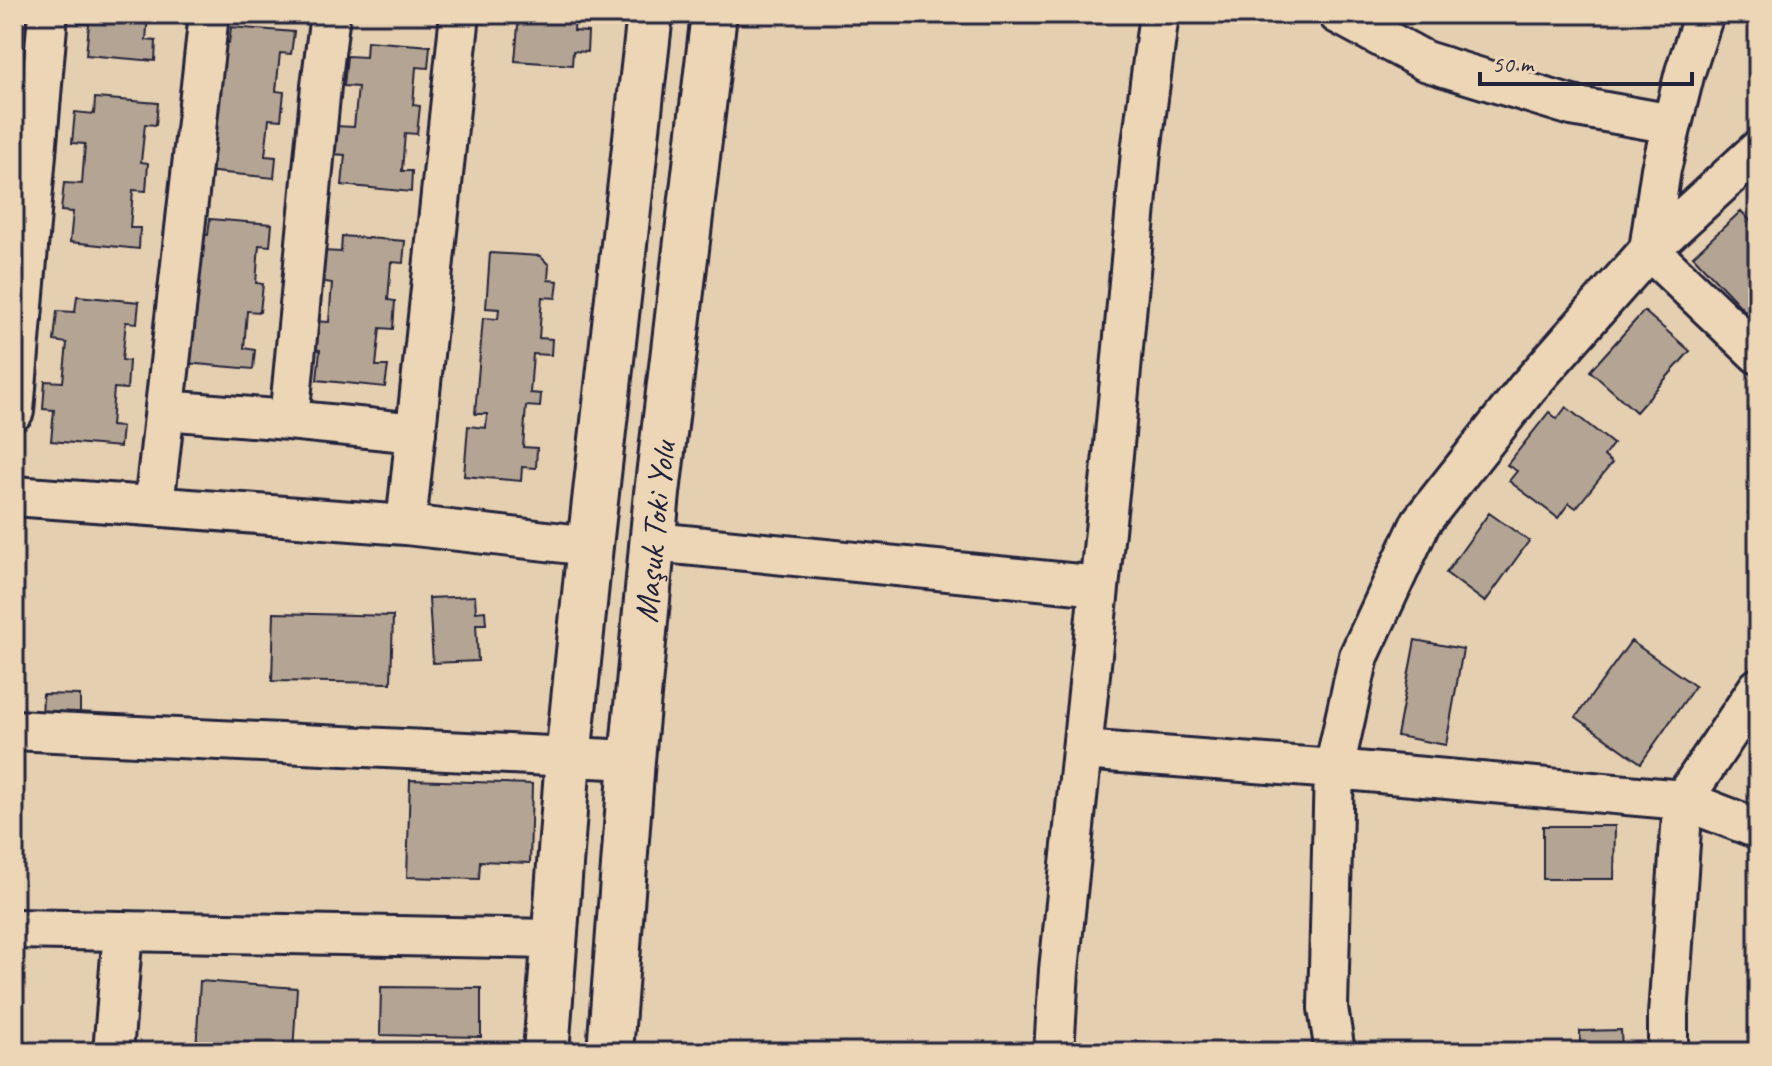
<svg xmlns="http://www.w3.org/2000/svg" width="1772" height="1066" font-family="Caveat,sans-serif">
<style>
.green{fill:#c9b59f;stroke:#766c6d;stroke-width:2}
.building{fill:#b4a493;stroke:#22223b;stroke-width:2}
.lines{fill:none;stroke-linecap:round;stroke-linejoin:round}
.minor-casing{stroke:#22223b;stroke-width:44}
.major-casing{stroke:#22223b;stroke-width:50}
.minor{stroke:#edd6b6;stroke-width:38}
.major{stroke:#edd6b6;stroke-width:44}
.labels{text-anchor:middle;stroke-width:6;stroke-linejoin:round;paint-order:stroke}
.street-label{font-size:34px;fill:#22223b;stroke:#edd6b6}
</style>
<rect width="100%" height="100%" fill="#e5cfb1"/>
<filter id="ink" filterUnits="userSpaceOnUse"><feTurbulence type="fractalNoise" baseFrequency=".0125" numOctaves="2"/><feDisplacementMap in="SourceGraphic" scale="16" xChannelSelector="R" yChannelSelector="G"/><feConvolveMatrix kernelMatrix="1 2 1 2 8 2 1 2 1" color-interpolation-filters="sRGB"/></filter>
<g filter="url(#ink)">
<!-- green -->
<path class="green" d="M14 14H33L14 233Z"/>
<!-- building -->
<path class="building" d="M78 14H148L146 40 156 41 155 61 86 55 89 24 78 23Z
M519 14H575L574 31 588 32 587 52 573 51 572 65 515 61Z
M1419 14H1444L1441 22Z
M231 27 294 32 291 54 280 53 276 91 284 92 281 120 269 119 265 156 276 157 274 178 205 171 199 111 218 113 221 73 211 42 229 43Z
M367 41 430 46 428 68 416 67 413 105 420 106 417 134 405 133 402 171H412L411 192 342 185 345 155 333 154 336 126 354 127 358 87 344 86 347 56 366 57Z
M95 98 158 103 156 125 145 124 141 162 148 163 146 191 133 190 130 228H140L139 249 70 242 73 212 61 211 64 183 82 184 85 144 72 143 75 112 94 114Z
M1741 211 1758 229V325L1693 256Z
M210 219 272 224 270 246 259 245 256 283 263 284 260 312 247 311 244 348 255 350 253 369 185 363 178 303 196 305 200 265 190 233 208 235Z
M342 236 405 241 403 263 391 262 388 300 395 301 393 329 380 328 376 366H388L385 387 317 380 320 350 308 349 311 321 329 322 332 283 319 281 322 251 341 252Z
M490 253 540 256 549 265 548 280 558 281 556 298 542 297 539 338 552 339 551 355 533 354 530 393 541 394 540 407 526 406 523 447 537 448 536 468 522 467 521 481 464 476 468 426 486 428 487 414H475L483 318 498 319 499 309 486 308Z
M77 296 139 302 137 323 126 322 122 360 129 361 127 389 114 388 111 426 122 427 120 447 51 441 54 410 43 409 45 381 63 382 67 343 54 341 57 311 75 312Z
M1644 311 1690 351 1636 412 1590 371Z
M1566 407 1613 444 1604 456 1612 463 1576 508 1569 503 1558 518 1509 481 1517 471 1507 465 1549 412 1557 419Z
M1758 501V521L1748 513Z
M1489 513 1529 541 1485 602 1446 573Z
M475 596 476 612 485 611 486 624H476L478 661 433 663 429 598Z
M274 613 393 616 391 683 272 681Z
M1415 640 1463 649 1446 745 1397 736Z
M1631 641 1695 686 1641 763 1576 717Z
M43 694 80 695V721L42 720Z
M410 780 532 784 530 863 480 861 479 879 407 877Z
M1543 826H1615L1614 879H1543Z
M200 981 297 988 293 1052H196Z
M381 987 481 988V1037L380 1035Z
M1621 1030 1622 1052H1565V1046L1580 1045V1031Z"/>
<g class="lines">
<!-- minor casing -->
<g class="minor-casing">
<path id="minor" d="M1338 14 1425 61 1572 106 1672 124
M1704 14 1685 72 1661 169 1649 250 1758 354
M165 410 289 420 321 86 330 14
M14 411 48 14
M289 420 416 433
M14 496 406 525 590 546
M154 506 209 14
M406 525 460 14
M654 542 1099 586
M14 730 632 760
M1082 750 1334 769 1683 800 1758 829
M14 929 553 939
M113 1052 123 931
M1054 1052 1059 970 1114 445 1141 152 1159 14
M1335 1052 1328 1008 1334 769 1359 656 1421 522 1528 387 1649 250 1758 150
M1668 1052V1015L1683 800 1758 688"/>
</g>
<!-- major casing -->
<g class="major-casing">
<g id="major">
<path d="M546 1052 568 758 590 546 650 14"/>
<path id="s1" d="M610 1052 632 760 657 493 714 14"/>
</g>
</g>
<!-- minor -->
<use href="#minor" class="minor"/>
<!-- major -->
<use href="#major" class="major"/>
</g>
</g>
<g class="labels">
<!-- street labels -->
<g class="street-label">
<text dy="12" stroke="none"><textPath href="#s1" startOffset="522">Maşuk Toki Yolu</textPath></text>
</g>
</g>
<!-- margin -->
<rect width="1772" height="1066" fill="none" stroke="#edd6b6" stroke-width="48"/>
<rect x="24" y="24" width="1724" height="1018" fill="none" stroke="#22223b" stroke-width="3" filter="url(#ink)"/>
<!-- scale -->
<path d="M1480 72v12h212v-12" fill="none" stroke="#22223b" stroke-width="4"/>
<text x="1492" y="72" font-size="24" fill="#22223b" stroke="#edd6b6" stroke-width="6" paint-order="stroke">50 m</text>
</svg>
